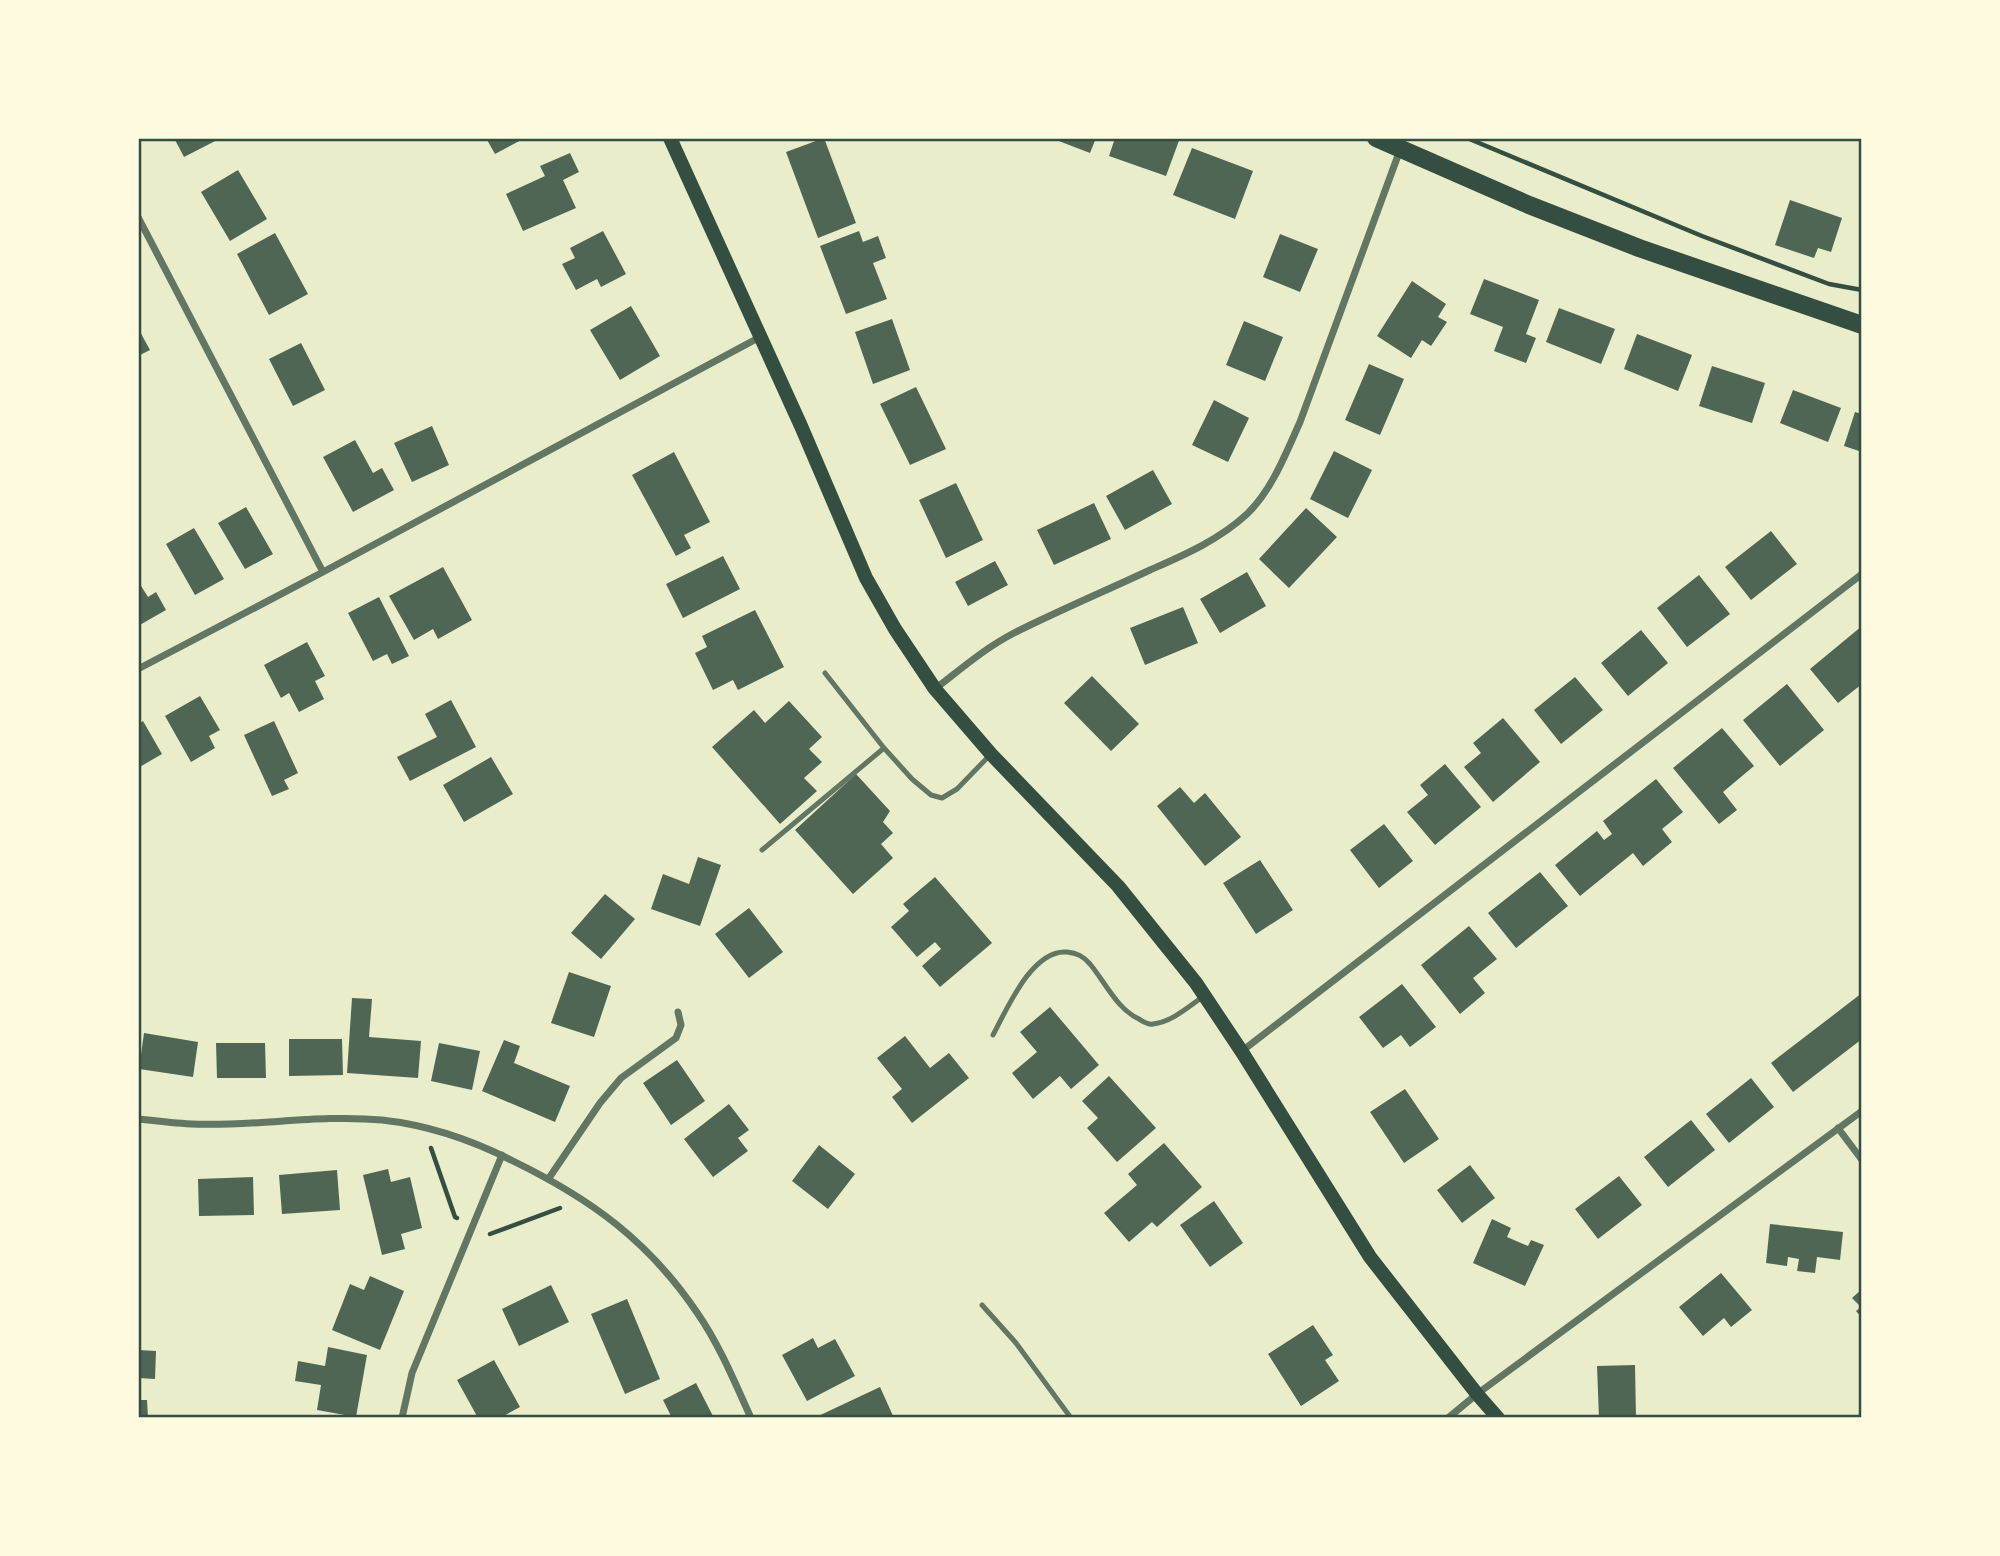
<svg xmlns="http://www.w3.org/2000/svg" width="2000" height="1556" font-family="'Space Grotesk',sans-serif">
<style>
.building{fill:#4f6655}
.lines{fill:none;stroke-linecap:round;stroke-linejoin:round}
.path{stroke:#344e41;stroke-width:4.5}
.service{stroke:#617663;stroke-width:5}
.minor{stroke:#617663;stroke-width:7}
.secondary{stroke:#344e41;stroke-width:14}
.primary{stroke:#344e41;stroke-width:18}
.neatline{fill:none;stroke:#344e41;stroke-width:2.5}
</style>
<rect width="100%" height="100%" fill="#e9edc9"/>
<!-- building -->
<path class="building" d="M174 138H221L184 157Z
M486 138H525L495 154Z
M824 138 856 223 818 238 786 152Z
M1051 138H1096L1090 153Z
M1115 138H1180L1166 176 1109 156Z
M1192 148 1253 171 1235 219 1173 195Z
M570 153 579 172 563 180 576 208 523 231 506 194 545 176 540 166Z
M238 170 267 219 230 241 201 192Z
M1790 200 1842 218 1831 252 1818 248 1814 258 1775 245Z
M603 231 626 274 601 287 597 279 576 290 562 264 575 258 570 248Z
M859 231 863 242 878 236 886 258 873 263 887 299 846 314 820 246Z
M275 233 308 294 269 315 237 254Z
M1280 234 1318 249 1300 292 1263 277Z
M1484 279 1539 300 1526 334 1536 338 1526 363 1494 351 1503 327 1470 314Z
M1412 281 1446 304 1438 317 1447 322 1431 346 1422 340 1411 358 1377 336Z
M631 306 660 356 620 380 590 330Z
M1559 308 1615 329 1601 364 1546 342Z
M892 319 910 370 873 384 855 332Z
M1244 321 1283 337 1265 381 1226 365Z
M138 328 150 350 138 356Z
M1637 334 1692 355 1678 391 1624 369Z
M301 343 325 390 293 406 269 359Z
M1369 364 1404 379 1380 435 1345 420Z
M1712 366 1765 383 1752 423 1699 406Z
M916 387 946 449 910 465 880 404Z
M1793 390 1841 408 1828 442 1780 423Z
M1214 400 1249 418 1228 462 1192 445Z
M1855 412 1862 414V452L1844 446Z
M432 426 449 465 412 482 394 443Z
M355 440 373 473 382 468 394 490 353 512 323 457Z
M1334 451 1372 470 1348 518 1310 499Z
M674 452 710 522 684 535 691 548 676 556 632 475Z
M1153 470 1172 504 1125 530 1106 496Z
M956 483 983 540 946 558 919 500Z
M1094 503 1111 539 1054 565 1037 530Z
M246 507 273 554 245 569 218 523Z
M1306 508 1337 537 1289 588 1259 559Z
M194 528 224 579 195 595 166 544Z
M1771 531 1797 564 1751 600 1725 567Z
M723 556 740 589 683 618 666 584Z
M995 561 1008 585 968 606 955 582Z
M443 567 472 620 438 639 433 629 414 640 389 596Z
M1247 572 1266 606 1220 633 1200 599Z
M1699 575 1730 614 1687 647 1657 608Z
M138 581 148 597 156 592 166 610 138 626Z
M379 597 409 656 392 664 387 654 373 661 348 613Z
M1183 607 1198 643 1145 665 1130 628Z
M755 610 784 667 738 690 733 680 713 690 695 653 707 647 702 636Z
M1862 626V684L1838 703 1810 669Z
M1641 630 1668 663 1628 696 1601 663Z
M307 642 325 676 315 681 324 699 299 712 289 693 281 698 264 665Z
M1092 676 1139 724 1111 751 1064 703Z
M1575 677 1603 710 1561 744 1534 710Z
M1787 684 1824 730 1780 766 1743 720Z
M200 696 220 730 209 736 215 748 191 762 165 716Z
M451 700 476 747 410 781 397 757 437 737 425 714Z
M789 701 822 737 809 749 822 762 804 778 817 791 780 824 712 747 754 710 765 723Z
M1503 718 1540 762 1493 802 1464 767 1481 753 1473 743Z
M143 721 162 754 138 768V724Z
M274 721 298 773 284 780 289 789 272 796 244 735Z
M1722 728 1754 766 1723 792 1737 810 1719 824 1673 768Z
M491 757 513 794 464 822 443 785Z
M1445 764 1481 807 1435 845 1407 812 1428 795 1420 785Z
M856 774 890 811 883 822 893 833 881 844 893 858 853 894 795 830Z
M1656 779 1683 812 1662 829 1672 842 1643 866 1633 853 1580 896 1555 865 1597 831 1604 840 1612 834 1603 821Z
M1180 787 1194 803 1205 793 1241 837 1205 866 1157 806Z
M1384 824 1413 861 1379 888 1350 850Z
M698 857 721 865 700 926 651 909 663 874 689 884Z
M1260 860 1293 910 1256 934 1223 883Z
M1540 872 1568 906 1516 948 1488 913Z
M935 877 992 943 940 987 922 966 941 949 935 942 917 957 891 927 909 911 903 904Z
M605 894 635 919 601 959 571 933Z
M749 908 783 952 749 978 715 934Z
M1469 926 1497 959 1473 978 1485 993 1460 1014 1421 965Z
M569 972 611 986 594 1037 551 1023Z
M1402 984 1436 1027 1410 1047 1401 1035 1383 1048 1359 1017Z
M1862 993V1039L1793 1092 1771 1063Z
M352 998 372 999 369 1037 421 1041 418 1078 347 1073Z
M1050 1007 1099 1065 1071 1089 1060 1076 1033 1099 1012 1073 1037 1052 1020 1032Z
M144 1033 198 1042 193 1077 139 1069Z
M905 1036 930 1068 949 1053 969 1078 912 1123 892 1097 902 1089 877 1058Z
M289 1039H342L343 1075 289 1076Z
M504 1040 520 1046 514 1063 570 1086 555 1122 482 1091Z
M216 1043H265L266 1078H217Z
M439 1043 480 1051 472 1090 431 1081Z
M677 1060 705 1101 671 1125 643 1083Z
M1109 1076 1156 1128 1117 1162 1087 1128 1098 1118 1082 1101Z
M1751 1078 1774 1107 1729 1143 1706 1114Z
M1405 1089 1439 1139 1404 1163 1370 1112Z
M729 1104 749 1130 738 1138 748 1151 713 1177 684 1139Z
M1691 1120 1715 1150 1668 1187 1644 1157Z
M1164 1143 1202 1187 1157 1227 1152 1222 1129 1242 1104 1213 1137 1185 1128 1174Z
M819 1145 855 1174 828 1209 792 1181Z
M1470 1165 1495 1198 1462 1223 1437 1190Z
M388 1169 391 1182 410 1177 422 1228 401 1234 405 1249 382 1255 363 1175Z
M337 1170 340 1210 282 1214 279 1175Z
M1619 1176 1642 1205 1598 1239 1575 1209Z
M253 1177 254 1215 199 1216 198 1179Z
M1214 1201 1243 1243 1210 1267 1180 1225Z
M1492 1219 1511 1228 1507 1237 1528 1246 1531 1240 1544 1245 1525 1286 1473 1263Z
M1770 1224 1843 1232 1840 1260 1817 1257 1815 1273 1797 1271 1799 1259 1788 1257 1787 1266 1766 1263Z
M1721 1273 1752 1310 1731 1327 1724 1318 1703 1336 1679 1307Z
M370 1276 404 1291 380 1350 332 1330 350 1284 364 1290Z
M551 1285 569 1322 519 1346 502 1309Z
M1862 1289V1318L1856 1311 1861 1307 1852 1298Z
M627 1299 660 1379 625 1394 591 1314Z
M1313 1325 1333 1355 1325 1360 1339 1381 1301 1406 1268 1354Z
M813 1338 818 1348 835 1339 855 1376 807 1401 782 1355Z
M328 1347 367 1355 356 1417 317 1410 321 1385 295 1381 298 1361 325 1366Z
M138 1350 156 1351 155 1379 138 1378Z
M494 1360 520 1407 500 1418H478L457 1380Z
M1635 1365 1636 1418H1599L1597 1366Z
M696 1383 714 1418H672L663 1400Z
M880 1387 894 1418H814Z
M138 1400H147L148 1418H138Z"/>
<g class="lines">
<!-- path -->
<path class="path" d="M1467 138 1702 236 1829 284 1862 290
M431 1148 455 1217 457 1218
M490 1234 560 1208"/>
<!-- service -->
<path class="service" d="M825 673 884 748 912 779 931 795 942 798 957 789 989 756
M762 850 884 748
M993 1035C1007 1009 1032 949 1067 952 1077 953 1083 956 1090 964 1105 982 1117 1009 1139 1019 1144 1022 1148 1025 1153 1024 1172 1022 1189 1006 1204 996
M982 1305 1016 1343 1071 1418"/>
<!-- minor -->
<path class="minor" d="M138 217 323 572
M138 669 323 572 760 337
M935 689C961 669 985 648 1014 633 1058 611 1105 591 1150 570 1184 555 1219 540 1247 514 1272 490 1286 453 1300 422L1400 150
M1242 1051 1862 574
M138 1119C156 1121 173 1123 191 1124 254 1127 318 1114 382 1120 428 1125 472 1140 513 1161 591 1199 649 1241 698 1314 720 1346 735 1383 751 1418
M1838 1128 1862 1160
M549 1178 600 1103 621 1078 676 1038 681 1025 678 1012
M402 1418 412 1373 502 1155
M1448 1418 1477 1394 1862 1111"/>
<!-- secondary -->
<path class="secondary" d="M670 138 801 426 866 578 895 629 935 689 991 754 1118 886 1196 983 1242 1052 1370 1257 1477 1394 1498 1418"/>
<!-- primary -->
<path class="primary" d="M1376 138 1529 205 1639 248 1862 325"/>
</g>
<!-- border -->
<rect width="2000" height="1556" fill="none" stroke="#fefae0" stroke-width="280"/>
<rect x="140" y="140" width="1720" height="1276" class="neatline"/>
</svg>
